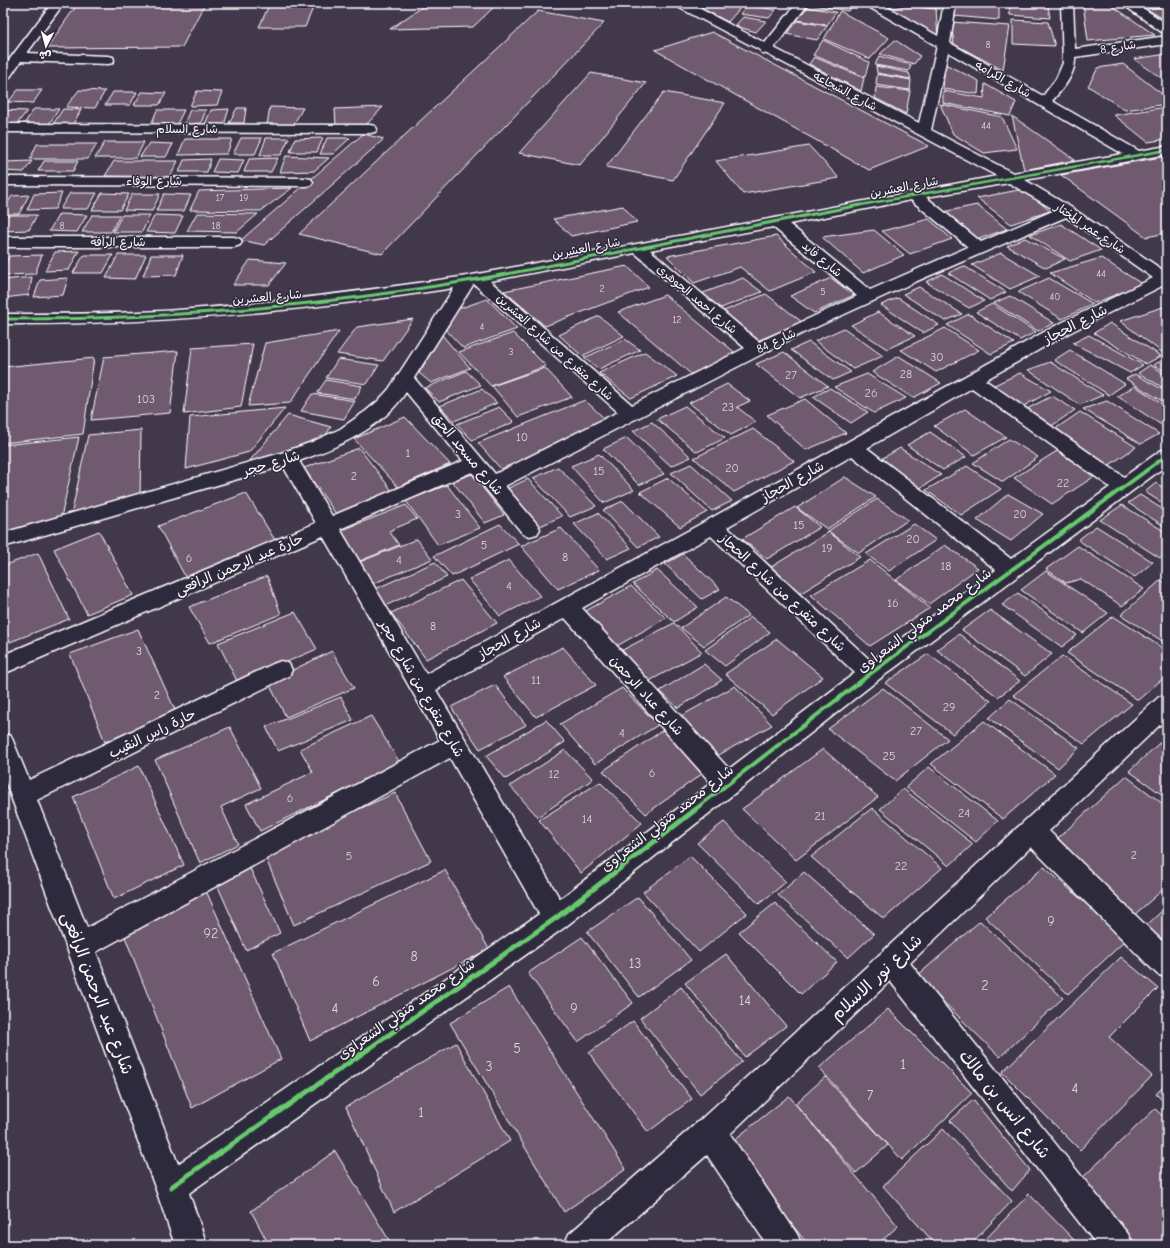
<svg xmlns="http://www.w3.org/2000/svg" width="1170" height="1248" font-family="'Comic Neue','Playpen Sans Arabic',sans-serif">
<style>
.building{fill:#705a70;stroke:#fff}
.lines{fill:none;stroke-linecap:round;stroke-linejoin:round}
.minor-casing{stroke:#fff;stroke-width:3}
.minor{fill:#2f2a3d;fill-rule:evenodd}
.cycleway-far3-casing{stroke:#2f2a3d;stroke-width:4}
.cycleway-far2-casing{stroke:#2f2a3d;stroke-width:5}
.cycleway-far1-casing{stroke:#2f2a3d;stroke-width:6}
.cycleway-casing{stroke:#2f2a3d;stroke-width:8}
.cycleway-far3{stroke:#67ca6e;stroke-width:2.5}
.cycleway-far2{stroke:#67ca6e;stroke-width:3}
.cycleway-far1{stroke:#67ca6e;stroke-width:4}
.cycleway{stroke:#67ca6e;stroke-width:5}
.labels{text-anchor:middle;stroke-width:3;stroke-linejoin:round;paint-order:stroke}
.far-number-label{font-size:10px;fill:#dbd6db}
.far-street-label{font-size:12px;fill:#fff;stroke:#2f2a3d}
.number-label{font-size:12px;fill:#dbd6db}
.street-label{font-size:14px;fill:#fff;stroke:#2f2a3d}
.near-number-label{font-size:14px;fill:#dbd6db}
.near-street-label{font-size:17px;fill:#fff;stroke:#2f2a3d}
</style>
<rect width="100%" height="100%" fill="#42384c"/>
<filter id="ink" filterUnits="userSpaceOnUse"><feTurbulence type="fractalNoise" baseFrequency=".025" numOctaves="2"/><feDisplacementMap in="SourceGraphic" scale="8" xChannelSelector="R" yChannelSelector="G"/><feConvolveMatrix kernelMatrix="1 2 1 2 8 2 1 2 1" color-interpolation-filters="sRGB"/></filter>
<g filter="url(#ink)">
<!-- building -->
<path class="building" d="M78 3H205L182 47 47 48Z
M270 3H315L305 27H259Z
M428 3H498L473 27 390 29Z
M707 3H724L741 7 728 22 701 8Z
M752 3H783L779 8Z
M816 3H852L848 11 814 5Z
M909 3H940V9L912 6Z
M954 3H999V20L954 16Z
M1009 3 1048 6 1050 18 1010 15Z
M1083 3H1108L1155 35 1088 41Z
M747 5 776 10 769 18 740 14Z
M801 6 836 12 827 25 791 19Z
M905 6 936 9 938 39 887 9Z
M1167 6V21L1147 9Z
M538 11 604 23 382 254 299 234Z
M840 11 889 38 870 59 824 39Z
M743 17 766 21 756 32 735 26Z
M791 20 827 26 817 40 781 33Z
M1013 20 1048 22 1055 46 1013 44Z
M951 22 1010 26 1003 70 954 44Z
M712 32 929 146 869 170 655 50Z
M823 40 869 62 865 77 813 55Z
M895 40 920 56 914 64 880 54Z
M1167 54V82L1134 59Z
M879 56 911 65 909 71 875 65Z
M814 57 864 78 861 91 809 64Z
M945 64 979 81 978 94 943 89Z
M1123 64 1167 98V104L1125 110 1088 86 1098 68Z
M876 66 909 73 911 79 877 73Z
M591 73 646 83 580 165 519 153Z
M877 74 911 80 910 90 876 85Z
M985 84 1016 102 1010 116 943 103V91L984 98Z
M876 87 910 91 906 114 875 98Z
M18 90H42L33 103 8 102Z
M79 90 105 91 95 108 66 107Z
M197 91 222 92 217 105 190 106Z
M113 92H137L130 105H105Z
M142 92 166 93 159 105H134Z
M664 92 725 103 673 180 606 167Z
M940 104 1002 117 1017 149 984 153 953 134Z
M270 107 303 108 293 125H267Z
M383 107 365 126 336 125 335 109Z
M1167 107V139L1148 142 1114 115Z
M237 108H246L244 123H229Z
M34 109H59L49 124H24Z
M63 109 81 110 73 124H53Z
M229 109 224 125 205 124 211 110Z
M3 110 27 111 17 124H3Z
M157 110H184L176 126 150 127Z
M190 110H206L201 123 184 124Z
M1012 116 1075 160 1024 170Z
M363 134 384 139 264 245 241 240Z
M241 138H262L255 154H233Z
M266 138H289L281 155H260Z
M323 138 317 152H290L295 139Z
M327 138H350L333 154H320Z
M185 139H232L227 154 178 155Z
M105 142H144L136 158H95Z
M149 143 173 144 166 157H140Z
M37 144H97L88 159H30Z
M809 146 839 178 743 194 716 161Z
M286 156 329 158 314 171 280 172Z
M1167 156V233L1146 237 1061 175Z
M278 158 271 172H244L249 159Z
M211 159 207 172H179L184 160Z
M218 159 244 160 238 173 212 172Z
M32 161 24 172 3 171 5 162Z
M44 161H78L73 171H38Z
M114 161H178L170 177 105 176Z
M292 188 261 211 190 210 199 191Z
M1024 189 1050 211 1011 224 977 198Z
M62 193 55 209 27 210 34 194Z
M70 193H97L88 209H60Z
M102 193 129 194 120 210H92Z
M132 194H160L152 211 124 210Z
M164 194 191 195 184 211H156Z
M29 195 19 214H3V210L12 196Z
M977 205 1007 229 976 240 943 212Z
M623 206 637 222 571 236 553 219Z
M197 213 258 214 237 232 187 231Z
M59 214 87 215 77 232 49 231Z
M3 215H37L29 230 3 231Z
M92 215H120L111 232H82Z
M122 215H150L142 232H113Z
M155 215 183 216 175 233 146 232Z
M929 219 952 239 910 254 882 231Z
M1061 224 1101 250 1070 261 1030 235Z
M874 230 904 255 863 273 822 237Z
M776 236 816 272 770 291 740 267 694 283 667 256Z
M1025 238 1065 259 1046 268 1007 246Z
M79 251 69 270 45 271 55 252Z
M1001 253 1040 276 1010 289 972 265Z
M42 255 35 274 3 275V270L9 256Z
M84 255H113L103 273H73Z
M118 255H146L135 279 106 278Z
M151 255H183L176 275 143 276Z
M1101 258 1142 284 1095 303 1050 273Z
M250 260 286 263 269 285H233Z
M627 266 649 287 545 326 504 291Z
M964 266 1006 292 990 300 948 273Z
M942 274 984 301 969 308 926 282Z
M32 277 29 295 3 298V280Z
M68 278 63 295 34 297 40 280Z
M743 278 762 292 716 310 698 295Z
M831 278 854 295 814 313 790 296Z
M1049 278 1093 304 1062 319 1018 292Z
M919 287 962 314 945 321 903 294Z
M766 294 802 322 757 341 721 312Z
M665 295 738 355 691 374 618 312Z
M1010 296 1054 323 1038 331 994 303Z
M898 298 939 325 923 333 881 305Z
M487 299 517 329 463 348 446 330 458 309Z
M992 304 1036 332 1020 340 976 312Z
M1166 306 1167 307V352L1163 353 1120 321Z
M878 312 915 336 887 349 851 325Z
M969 314 1014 343 991 354 947 325Z
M599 316 624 336 582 356 559 335Z
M413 319 383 361 337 354 357 327Z
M1110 323 1161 356 1146 364 1094 333Z
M844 328 883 356 853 369 815 341Z
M945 328 979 350 936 372 901 350Z
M339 331 290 403 248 406 265 343Z
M513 333 546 366 491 386 459 352Z
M442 335 470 368 431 383 419 373Z
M1089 335 1143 365 1130 373 1073 343Z
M625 339 640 350 599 369 584 358Z
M809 342 851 372 833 380 791 350Z
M253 344 241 407 184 414 192 348Z
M1070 350 1125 384 1109 395 1054 360Z
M178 351 170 413 91 420 104 357Z
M645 352 677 376 631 398 599 373Z
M784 352 828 386 800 398 756 364Z
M899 356 941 383 913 398 872 372Z
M94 358 83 434 3 443V367Z
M1167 358V372L1153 365Z
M338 359 379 365 367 384 326 378Z
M1050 362 1103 395 1080 405 1028 370Z
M1150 365 1167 375V390L1138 373Z
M545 368 572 397 518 417 492 386Z
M466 371 481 385 439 402 425 388Z
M1020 373 1051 391 1020 408 988 388Z
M867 374 906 398 874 413 834 387Z
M1135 374 1167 392V404L1126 379Z
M326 380 362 386 355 399 317 393Z
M727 384 750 401 737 407 756 422 731 435 689 403Z
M1135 386 1167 407V423L1163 426 1117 396Z
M830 388 868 412 851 423 813 397Z
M482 389 497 403 454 421 440 406Z
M312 394 355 401 344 419 301 411Z
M1052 396 1075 410 1047 429 1021 412Z
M805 399 846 433 806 450 767 415Z
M585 400 610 424 501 469 478 443Z
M1107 401 1159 434 1141 444 1083 409Z
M685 406 725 438 697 452 657 419Z
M499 407 514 422 472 440 457 424Z
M285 408 249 452 186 469 190 417Z
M965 409 1006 437 974 455 934 426Z
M1080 412 1136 447 1108 466 1052 431Z
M288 415 331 427 319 445 242 470Z
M405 417 450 464 398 487 354 439Z
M652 422 691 457 671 466 633 431Z
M753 429 794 461 734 492 694 458Z
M141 430 140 497 71 516 88 435Z
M930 432 966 457 943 470 907 445Z
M79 437 60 522 3 534V445Z
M627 438 664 474 639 485 603 449Z
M1009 439 1038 457 1003 482 973 463Z
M359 448 393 492 336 514 304 468Z
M900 448 941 475 917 490 876 462Z
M1057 451 1095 476 1052 504 1014 478Z
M599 454 634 490 604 503 571 466Z
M691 464 732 501 712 511 671 473Z
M967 466 1001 489 961 515 926 490Z
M558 467 596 506 570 517 533 478Z
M472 474 504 515 485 523 452 481Z
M845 477 876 497 827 529 797 508Z
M668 478 707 512 680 527 640 492Z
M528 479 562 516 536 528 502 491Z
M1156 483 1167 490V506L1145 492Z
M447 485 480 528 438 545 406 501Z
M246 493 278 545 187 580 158 526Z
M1008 494 1043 514 1011 541 977 520Z
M1140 495 1167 512V528L1128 503Z
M877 499 908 520 859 553 828 531Z
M623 501 659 537 638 547 603 510Z
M406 505 417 519 389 531 399 545 360 561 340 531Z
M1122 505 1167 533V553L1160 558 1100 520Z
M795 507 820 527 767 559 742 539Z
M598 513 631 548 607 559 574 524Z
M500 524 519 544 452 576 434 556Z
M914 524 936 540 889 571 866 554Z
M1096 526 1153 562 1135 577 1078 540Z
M561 528 599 570 558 589 521 546Z
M99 531 133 595 87 614 54 549Z
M829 532 860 557 801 593 771 567Z
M417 539 432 559 372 584 357 563Z
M945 545 978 568 929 604 896 580Z
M1078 546 1144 589 1122 606 1081 579 1066 583 1046 569Z
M38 553 69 619 10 642 3 624V566Z
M683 554 720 589 702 599 665 564Z
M509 560 540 596 500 616 469 579Z
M870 560 930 608 870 646 811 595Z
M435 562 447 577 385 606 373 590Z
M657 570 698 607 674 622 633 584Z
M1046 571 1108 613 1083 633 1021 590Z
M267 576 281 614 210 643 189 607Z
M461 580 497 623 426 659 391 613Z
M1161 580 1167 584V644L1121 615Z
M631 586 666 618 615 647 582 613Z
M1018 593 1077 635 1062 647 1002 605Z
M726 597 749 615 704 646 681 628Z
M990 610 1052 654 1025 676 962 630Z
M295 612 317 649 238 683 218 643Z
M1113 616 1167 651V675L1138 700 1067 653Z
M751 617 770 632 725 666 705 650Z
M674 623 702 652 644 684 617 653Z
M138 629 176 712 105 742 70 654Z
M959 634 1020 681 998 697 937 650Z
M777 639 823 677 772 714 725 674Z
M563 647 596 685 536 717 503 677Z
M332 651 354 688 286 717 268 682Z
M928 654 991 701 953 734 885 683Z
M1062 656 1132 704 1084 744 1013 695Z
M704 664 722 680 678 708 660 691Z
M495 685 526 725 480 749 451 707Z
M735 686 772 725 717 756 681 716Z
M622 688 658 725 595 764 560 724Z
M883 688 948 739 895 781 828 729Z
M341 697 353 720 278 751 266 727Z
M1010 699 1079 748 1058 768 989 718Z
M371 716 400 763 260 831 246 804 313 772 300 749Z
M546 720 565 742 506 779 486 756Z
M984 721 1055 774 1003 819 931 764Z
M230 727 261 788 221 807 238 844 200 863 155 760Z
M663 730 706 771 646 814 603 771Z
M1167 736V798L1129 771Z
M823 749 878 797 796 860 742 809Z
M565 750 593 779 538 817 510 786Z
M139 766 184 865 114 899 73 797Z
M929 767 998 821 976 842 906 787Z
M1126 776 1167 807V886L1133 916 1058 838Z
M600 782 642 823 581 873 539 820Z
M903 789 973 844 949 866 880 809Z
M395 793 431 861 294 925 263 852Z
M872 808 942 868 884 919 811 857Z
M724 822 786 882 759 904 697 843Z
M690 856 747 913 699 952 643 892Z
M249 866 280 933 246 950 216 882Z
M1044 867 1127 939 1068 994 985 917Z
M445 870 489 949 310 1041 273 953Z
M804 872 874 934 848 958 778 895Z
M203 884 281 1059 192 1108 120 924Z
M638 897 691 960 639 997 587 932Z
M775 903 837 962 801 994 739 932Z
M1167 906V943L1146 926Z
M980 921 1063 998 1000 1057 917 976Z
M582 937 633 1003 578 1042 528 973Z
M726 954 786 1026 745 1057 685 983Z
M1121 957 1158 988 1109 1037 1152 1076 1080 1150 1002 1072Z
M509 987 626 1169 564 1212 450 1023Z
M681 987 742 1062 700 1094 640 1018Z
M888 1009 972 1093 902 1160 819 1068Z
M633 1021 692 1099 648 1132 589 1053Z
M456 1043 510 1141 394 1212 346 1107Z
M825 1077 888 1145 856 1173 795 1104Z
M1167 1083V1105L1156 1094Z
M789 1096 898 1226 877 1245H808L729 1144Z
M973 1100 1030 1170 1012 1191 950 1121Z
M1155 1109 1167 1120V1245H1138L1079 1181Z
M943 1129 1012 1201 970 1245H936L883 1186Z
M335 1151 392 1245H269L251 1211Z
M1029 1194 1079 1245H980Z"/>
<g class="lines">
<!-- minor casing -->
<g class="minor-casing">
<path id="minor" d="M52 3H64L27 53 108 56 113 57 114 60 113 63 108 64 21 61 8 80 3 81V68Z
M674 3H689L765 43 797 3H809L774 48 919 123 937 46 867 6 865 3H880L938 36 944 3H956L950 43 1043 96 1056 79 1063 63 1061 3H1073L1075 49 1167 36V44L1075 57C1076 74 1063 89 1052 101L1139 151 1167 146V154L1025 180 1072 208 1167 273V286L1164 285 1067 334 985 380 1124 477 1160 451 1167 449V465L878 680 565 927 189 1193 207 1245H175L155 1187 3 775V733L11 736 29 780 273 664 281 661 289 664 292 670 289 676 37 800 87 928 440 740 323 536 3 674V655L316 523 283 466 3 547V533L281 453 312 442 340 429 366 411 378 401 389 389 454 288C304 311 156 325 3 324V314C62 314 120 314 178 310 275 303 371 290 467 276L997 176 767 54 762 53 760 50 676 6ZM948 52 1123 154 1013 173 931 130ZM1009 183 1055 210 981 242 926 197ZM911 200 968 247 870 290 789 224ZM1066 217 1153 278 1055 326 706 521 426 674 340 529 472 472 523 534 530 536 537 534 540 529 537 524 505 486 801 334 917 281ZM773 227 857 296 759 342 650 250ZM635 253 745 348 632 405 490 281ZM474 284 618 412 495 474 414 378 473 285ZM972 388 1110 487 1011 559 867 448ZM406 392 463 461 332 516 299 461C338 447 383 428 406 392ZM852 456 996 570 871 661 727 527ZM711 536 855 673 729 769 582 608ZM565 618 711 783 560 899 436 690ZM450 758 539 914 178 1164 96 952Z
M1121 3H1135L1167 24V34L1163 33Z
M3 124 370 125 375 126 377 129 375 132 370 133 3 132Z
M3 177 306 178 311 179 313 182 311 185 306 186 3 185Z
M3 237H234L240 239 242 242 240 245 234 247H3Z
M1167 695V718L1049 831 1167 946V978L1157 974 1031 847 910 963 1128 1234 1133 1245H1097L890 981 730 1134 797 1234 802 1245H767L707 1155 604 1245H564L569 1234 699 1121 1159 697Z"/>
</g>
<!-- minor -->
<use href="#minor" class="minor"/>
<!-- cycleway-far3 casing -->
<g class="cycleway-far3-casing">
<path id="cycleway-far3" d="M855 206 1167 150"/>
</g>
<!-- cycleway-far2 casing -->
<g class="cycleway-far2-casing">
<path id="cycleway-far2" d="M3 319C158 320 313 307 467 281 511 274 555 264 599 256 686 239 773 222 860 205
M1145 471 1167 455"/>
</g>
<!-- cycleway-far1 casing -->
<g class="cycleway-far1-casing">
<path id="cycleway-far1" d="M693 811 870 674 1147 470"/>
</g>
<!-- cycleway casing -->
<g class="cycleway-casing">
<path id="cycleway" d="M171 1187 556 918 695 810"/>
</g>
<!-- cycleway-far3 -->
<use href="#cycleway-far3" class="cycleway-far3"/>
<!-- cycleway-far2 -->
<use href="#cycleway-far2" class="cycleway-far2"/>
<!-- cycleway-far1 -->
<use href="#cycleway-far1" class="cycleway-far1"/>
<!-- cycleway -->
<use href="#cycleway" class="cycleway"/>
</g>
</g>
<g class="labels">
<!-- far-number labels -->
<g class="far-number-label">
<text x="988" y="48">8</text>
<text x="986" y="129">44</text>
<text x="220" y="201">17</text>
<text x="244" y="201">19</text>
<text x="62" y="229">8</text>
<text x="216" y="229">18</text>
<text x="1101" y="277">44</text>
<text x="602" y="292">2</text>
<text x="823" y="295">5</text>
<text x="1055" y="300">40</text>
<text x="677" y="323">12</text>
<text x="482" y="330">4</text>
<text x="511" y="355">3</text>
</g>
<!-- far-street labels -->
<g class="far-street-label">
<text transform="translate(1118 47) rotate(-9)" y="4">شارع 8</text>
<text transform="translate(1003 79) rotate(30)" y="4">شارع الكرامه</text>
<text transform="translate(845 91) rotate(28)" y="4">شارع الشجاعه</text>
<text x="187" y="133">شارع السلام</text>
<text x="154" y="185">شارع الوفاء</text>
<text transform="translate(904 187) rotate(-11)" y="4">شارع العشرين</text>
<text transform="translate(1090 228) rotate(34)" y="4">شارع عمر المختار</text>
<text x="118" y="246">شارع الرأفه</text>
<text transform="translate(586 248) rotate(-11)" y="4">شارع العشرين</text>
<text transform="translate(822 259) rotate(40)" y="4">شارع فايد</text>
<text transform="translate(267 297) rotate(-5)" y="4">شارع العشرين</text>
<text transform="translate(697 299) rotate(40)" y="4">شارع احمد الجوهرى</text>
<text transform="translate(776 341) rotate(-25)" y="4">شارع 84</text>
<text transform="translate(555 347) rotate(42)" y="4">شارع متفرع من شارع العشرين</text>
</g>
<!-- number labels -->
<g class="number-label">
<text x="937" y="361">30</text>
<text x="906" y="378">28</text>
<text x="791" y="379">27</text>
<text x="871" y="397">26</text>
<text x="146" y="403">103</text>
<text x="728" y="411">23</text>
<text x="522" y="441">10</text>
<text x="408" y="457">1</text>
<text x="732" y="472">20</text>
<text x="599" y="475">15</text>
<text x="354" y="480">2</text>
<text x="1063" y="487">22</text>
<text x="458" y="518">3</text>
<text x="1020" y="518">20</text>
<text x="799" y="529">15</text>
<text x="913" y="543">20</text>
<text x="484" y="549">5</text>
<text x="827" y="552">19</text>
<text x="565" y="561">8</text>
<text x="189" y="562">6</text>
<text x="399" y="564">4</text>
<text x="946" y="570">18</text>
<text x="509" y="590">4</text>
<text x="893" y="607">16</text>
<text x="433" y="630">8</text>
<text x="139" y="655">3</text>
<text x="536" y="684">11</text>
<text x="157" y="699">2</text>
<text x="949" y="711">29</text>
<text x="916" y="735">27</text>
<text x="622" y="737">4</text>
<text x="889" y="760">25</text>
<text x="652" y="777">6</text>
<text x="554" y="778">12</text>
<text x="290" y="802">6</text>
<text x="964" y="817">24</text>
<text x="820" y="820">21</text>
<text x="587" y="823">14</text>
<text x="1134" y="859">2</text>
<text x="349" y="860">5</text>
<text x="901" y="870">22</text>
</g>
<!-- street labels -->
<g class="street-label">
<text transform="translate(1075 324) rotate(-27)" y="5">شارع الحجاز</text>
<text transform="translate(468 454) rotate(50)" y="5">شارع مسجد الحق</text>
<text transform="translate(271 463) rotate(-17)" y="5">شارع حجر</text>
<text transform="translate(792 481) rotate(-29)" y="5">شارع الحجاز</text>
<text transform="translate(239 564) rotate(-23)" y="5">حارة عبد الرحمن الرافعى</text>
<text transform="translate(783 592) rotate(43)" y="5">شارع متفرع من شارع الحجاز</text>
<text transform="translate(924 620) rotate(-37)" y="5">شارع محمد متولي الشعراوى</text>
<text transform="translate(509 638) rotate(-29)" y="5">شارع الحجاز</text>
<text transform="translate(422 688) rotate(60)" y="5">شارع متفرع من شارع حجر</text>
<text transform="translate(647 695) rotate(48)" y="5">شارع عباد الرحمن</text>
<text transform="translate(152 733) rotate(-26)" y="5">حارة راس النقيب</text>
<text transform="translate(667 818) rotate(-38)" y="5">شارع محمد متولي الشعراوى</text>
<text transform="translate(406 1009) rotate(-35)" y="5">شارع محمد متولي الشعراوى</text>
</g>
<!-- near-number labels -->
<g class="near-number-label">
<text x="1051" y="926">9</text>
<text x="211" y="938">92</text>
<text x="414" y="961">8</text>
<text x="635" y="968">13</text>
<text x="376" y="986">6</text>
<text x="985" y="990">2</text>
<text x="745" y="1005">14</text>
<text x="335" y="1013">4</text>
<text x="574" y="1013">9</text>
<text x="517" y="1053">5</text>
<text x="903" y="1069">1</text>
<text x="489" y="1071">3</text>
<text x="1075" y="1093">4</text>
<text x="870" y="1100">7</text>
<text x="421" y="1117">1</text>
</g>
<!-- near-street labels -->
<g class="near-street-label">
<text transform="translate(876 977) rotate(-43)" y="6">شارع نور الاسلام</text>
<text transform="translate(98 993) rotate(69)" y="6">شارع عبد الرحمن الرافعى</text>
<text transform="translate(1005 1104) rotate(51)" y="6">شارع انس بن مالك</text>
</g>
</g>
<!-- margin -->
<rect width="1170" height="1248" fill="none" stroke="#2f2a3d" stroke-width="16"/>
<rect x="8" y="8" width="1154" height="1232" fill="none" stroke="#fff" stroke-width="1.5" filter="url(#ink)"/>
<!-- north arrow -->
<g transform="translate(46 46) rotate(186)" stroke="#2f2a3d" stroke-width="3" paint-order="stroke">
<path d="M0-3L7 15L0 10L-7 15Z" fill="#ffffff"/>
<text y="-6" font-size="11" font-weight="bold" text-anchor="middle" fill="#ffffff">ش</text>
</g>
</svg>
